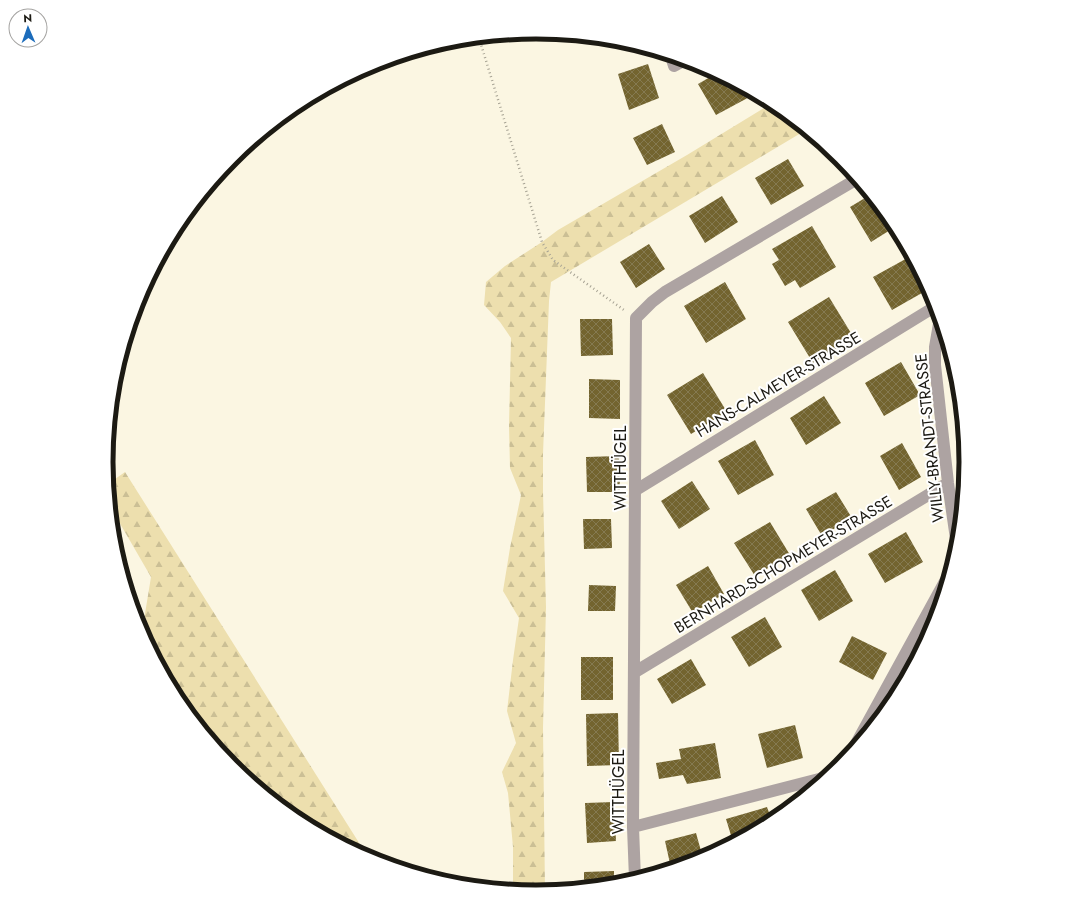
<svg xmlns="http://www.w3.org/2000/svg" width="1072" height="924" font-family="Jost,sans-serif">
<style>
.forest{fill:url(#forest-firs)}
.building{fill:url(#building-cross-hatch)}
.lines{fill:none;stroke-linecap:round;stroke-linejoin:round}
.path{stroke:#a7a394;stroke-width:2.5;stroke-dasharray:1 3;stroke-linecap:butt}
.minor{stroke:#ada3a2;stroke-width:12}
.labels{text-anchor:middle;stroke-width:4;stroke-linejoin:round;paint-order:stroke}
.street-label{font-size:16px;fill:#1c1a13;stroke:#fff}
.rim{fill:none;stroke:#1c1a13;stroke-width:5}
</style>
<defs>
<pattern id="forest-firs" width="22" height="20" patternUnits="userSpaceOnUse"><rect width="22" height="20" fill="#eddfae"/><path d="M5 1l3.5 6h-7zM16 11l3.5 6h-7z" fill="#cbbf95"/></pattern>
<pattern id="building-cross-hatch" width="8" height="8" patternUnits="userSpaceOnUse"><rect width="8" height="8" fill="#73642f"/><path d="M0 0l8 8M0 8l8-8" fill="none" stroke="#857a51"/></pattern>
</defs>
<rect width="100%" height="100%" fill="#fbf6e2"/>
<!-- forest -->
<path class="forest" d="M772 103 806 130 551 282 549 301 543 454V492L546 607 543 728 545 891 536 892 513 890V847L508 793 502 772 516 743 507 711 513 660 519 618 503 591 510 548 521 495 510 468 509 426 511 338 500 322 484 305 486 282 505 266 542 242 558 230 687 155Z
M125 472 368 857 297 819 232 766 178 701 142 632 151 577 111 508 108 484Z"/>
<!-- building -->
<path class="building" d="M648 64 659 98 629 110 618 74Z
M717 73 755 94 716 115 698 84Z
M662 124 675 152 647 165 633 138Z
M788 159 804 186 771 205 755 178Z
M870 195 895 227 871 242 850 207Z
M722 196 738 222 705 243 689 216Z
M812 226 836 267 800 288 795 280 785 286 772 264 779 260 772 249Z
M649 244 665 269 636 288 620 262Z
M911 256 929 289 892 310 873 277Z
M725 282 746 319 706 343 684 306Z
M829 297 854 338 813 363 788 322Z
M580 319H612L613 355 581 356Z
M901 362 920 395 884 416 865 383Z
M703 373 727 412 691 434 667 395Z
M957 374 961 407H955L951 375Z
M589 379 620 380V419L589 418Z
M824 396 841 423 806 445 790 418Z
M755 440 774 475 738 495 718 461Z
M902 443 921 477 899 490 880 456Z
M619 456 620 492H587L586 457Z
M966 463 964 481 961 464Z
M692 481 710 509 679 529 661 501Z
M836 492 852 518 822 536 806 509Z
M583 519H611L612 548 584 549Z
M770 522 790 555 755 576 734 543Z
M906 532 923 562 885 583 868 554Z
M708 566 724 594 693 613 676 585Z
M835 570 853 601 819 621 801 590Z
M589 585 616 586 615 611H588Z
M765 617 782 647 749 667 731 637Z
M852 636 887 653 873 680 839 662Z
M581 657H613V700H581Z
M691 659 706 685 672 704 657 679Z
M618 713 619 765 587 766 586 714Z
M795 725 803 758 767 768 758 734Z
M715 743 721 778 687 784 683 775 659 779 656 763 681 759 679 749Z
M614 802 616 841 587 843 585 803Z
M767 807 772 821 733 842 726 819Z
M696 833 703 858 671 868 665 841Z
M614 871V884L584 887V872Z"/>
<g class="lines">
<!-- path -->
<path class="path" d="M479 38 542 242 553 260 624 310"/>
<!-- minor -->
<path class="minor" d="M671 56 674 66 685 60
M940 318 935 347V365L948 483 956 539 955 555
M636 490 936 306
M635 672 948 483
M851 753 948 576 953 562
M633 827 819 779 829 775
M635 879 633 827 636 318 652 302 665 292 857 179"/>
</g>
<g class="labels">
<!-- street labels -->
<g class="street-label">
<text transform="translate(778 384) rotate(-31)" y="6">HANS-CALMEYER-STRASSE</text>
<text transform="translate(929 438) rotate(-96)" y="6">WILLY-BRANDT-STRASSE</text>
<text transform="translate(620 468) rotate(-90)" y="6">WITTHÜGEL</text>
<text transform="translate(783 564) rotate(-31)" y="6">BERNHARD-SCHOPMEYER-STRASSE</text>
<text transform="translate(618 792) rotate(-90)" y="6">WITTHÜGEL</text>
</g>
</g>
<!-- crop -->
<path d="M0 0H1072V924H0ZM113 462a423 423 0 1 1 846 0a423 423 0 1 1-846 0Z" fill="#fff" fill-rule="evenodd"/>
<path class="rim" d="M113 462a423 423 0 1 1 846 0a423 423 0 1 1-846 0Z"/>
<!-- north arrow -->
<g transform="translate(28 28) rotate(358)"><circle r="19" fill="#ffffff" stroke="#a4a3a1"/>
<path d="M0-3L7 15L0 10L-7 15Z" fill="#1c6cbb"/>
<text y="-6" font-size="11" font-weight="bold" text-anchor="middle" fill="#1c1a13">N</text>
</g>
</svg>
